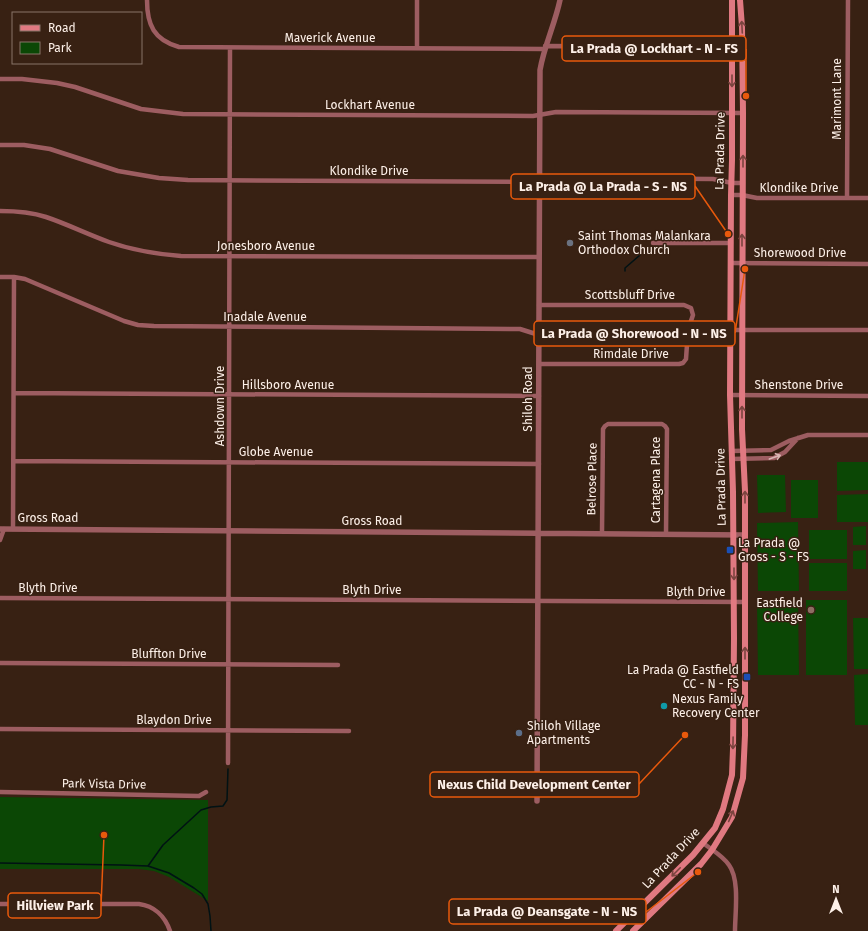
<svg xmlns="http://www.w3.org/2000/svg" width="868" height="931" font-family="'Fira Sans',sans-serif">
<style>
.green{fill:#0b4705}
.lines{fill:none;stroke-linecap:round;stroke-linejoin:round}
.stream{stroke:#011214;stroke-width:1.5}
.minor{stroke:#9d5d61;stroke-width:4.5}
.tertiary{stroke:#9d5d61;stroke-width:5.5}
.secondary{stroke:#e07981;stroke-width:6}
.oneway{stroke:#7b443f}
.oneway2{stroke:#d7b5b2}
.worship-dot{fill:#6b7280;stroke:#382113;stroke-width:1.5}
.transit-dot{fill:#1a4fb4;stroke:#382113;stroke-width:1.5}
.education-dot{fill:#8d6e63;stroke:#382113;stroke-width:1.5}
.culture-dot{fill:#0f9aa8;stroke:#382113;stroke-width:1.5}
.service-dot{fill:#5c6f8a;stroke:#382113;stroke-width:1.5}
.labels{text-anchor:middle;stroke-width:3;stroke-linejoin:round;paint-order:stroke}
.street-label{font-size:12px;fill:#fdf0e8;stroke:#382113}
.poi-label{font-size:12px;fill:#fdf0e8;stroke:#382113;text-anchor:start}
.leader{fill:none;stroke:#e8590c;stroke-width:1.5}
.callout-dot{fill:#e8590c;stroke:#382113;stroke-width:1.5}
.callout{fill:#382113;stroke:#e8590c;stroke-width:1.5}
.callout-label{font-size:13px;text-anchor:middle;font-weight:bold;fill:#fdf0e8}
</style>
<rect width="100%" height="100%" fill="#382113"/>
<!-- green -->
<path class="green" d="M837 462H868V490L837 491Z
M757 475H785L786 512 758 513Z
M791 480H818V518H791Z
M868 494V522H837V495Z
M798 522 799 591H758L757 523Z
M866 526V545H853V527Z
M809 530H847V559H809Z
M866 550V569H853V551Z
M809 563H847V591H809Z
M798 600 799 675H758L757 601Z
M806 600H847V675H806Z
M853 618H868V669H854Z
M868 674V725H855L854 675Z
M0 797 208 800V901L169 877 154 871 139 869H0Z"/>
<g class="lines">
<!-- stream -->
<path class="stream" d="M625 271V268L647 249
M0 863 121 865 148 866 169 873 194 888 202 894 208 904 210 916 211 931
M148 866 163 845 201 810 211 807 223 806 227 800 228 769"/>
<!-- minor -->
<path class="minor" d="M147 0C147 25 154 40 179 47L544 49
M545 46 742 47
M417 48V0
M0 79H22L57 83 75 87 141 109 183 114 533 116 556 112 743 113
M0 145H24L50 149 118 171 159 178 188 180 533 182 554 178 713 179 732 183H743
M731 195H742L757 198H868
M847 198 848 0
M0 211C15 211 31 212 46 217 67 224 87 234 109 242 132 250 156 254 181 256L539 257
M653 243H731
M731 263 868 264
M0 277H14L25 279 124 321 138 325 154 326 520 329 539 335
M690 325C701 333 717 331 730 330H868
M539 364H679L683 363 686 359 688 330 693 315 691 308 684 305H539
M14 393 539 396
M730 395 868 396
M731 451 771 450 789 441 808 435H868
M731 459 774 458 785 452 798 438
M14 461 539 464
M13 529 14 277
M602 533 603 429 605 426 608 424H662L665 426 667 429 666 534
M0 540 4 529
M0 598 745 602
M0 663 338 665
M0 729 349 731
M228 763 230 48
M0 792 199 796 206 792
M703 843C712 850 723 856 729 865 740 880 735 913 735 931
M0 904H139C154 906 165 916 170 931"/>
<!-- tertiary -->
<path class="tertiary" d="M0 529 745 535
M537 801 540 70C544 46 555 24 560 0"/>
<!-- secondary -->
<path class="secondary" d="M616 931 693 855 715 828 723 809 732 775 733 749 734 638 733 492 730 395 731 195 732 160V0
M633 931 701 864 712 850 732 817 743 778 745 735V491L742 429 743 113 742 27 740 0"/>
</g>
<!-- one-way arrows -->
<defs><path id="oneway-shaft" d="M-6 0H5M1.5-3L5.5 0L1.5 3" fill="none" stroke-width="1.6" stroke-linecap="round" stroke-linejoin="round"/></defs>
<g class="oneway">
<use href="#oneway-shaft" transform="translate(742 27) rotate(-93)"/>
<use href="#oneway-shaft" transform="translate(732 81) rotate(90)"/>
<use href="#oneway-shaft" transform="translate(743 161) rotate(-90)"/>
<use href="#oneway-shaft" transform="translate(742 240) rotate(-90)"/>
<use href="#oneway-shaft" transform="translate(742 412) rotate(-90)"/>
<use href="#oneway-shaft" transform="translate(745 497) rotate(-90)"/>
<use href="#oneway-shaft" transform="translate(734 574) rotate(90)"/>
<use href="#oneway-shaft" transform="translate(745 653) rotate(-90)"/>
<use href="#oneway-shaft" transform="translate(733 743) rotate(91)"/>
<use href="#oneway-shaft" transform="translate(731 816) rotate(-67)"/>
<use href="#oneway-shaft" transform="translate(676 872) rotate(135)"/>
</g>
<use class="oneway2" href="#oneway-shaft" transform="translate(775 457) rotate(-19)"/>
<!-- markers -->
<circle class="worship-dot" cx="570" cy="243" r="4"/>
<g class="transit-dot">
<rect x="726" y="546" width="8" height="8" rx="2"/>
<rect x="743" y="673" width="8" height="8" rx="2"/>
</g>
<circle class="education-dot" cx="811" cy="610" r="4"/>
<circle class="culture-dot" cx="664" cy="706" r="4"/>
<circle class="service-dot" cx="519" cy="733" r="4"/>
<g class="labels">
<!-- street labels -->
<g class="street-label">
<text x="330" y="42">Maverick Avenue</text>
<text transform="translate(837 99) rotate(-90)" y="4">Marimont Lane</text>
<text x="370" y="109">Lockhart Avenue</text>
<text transform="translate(720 151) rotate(-89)" y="4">La Prada Drive</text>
<text x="369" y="175">Klondike Drive</text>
<text x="799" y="192">Klondike Drive</text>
<text x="266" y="250">Jonesboro Avenue</text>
<text x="800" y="257">Shorewood Drive</text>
<text x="630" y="299">Scottsbluff Drive</text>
<text x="265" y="321">Inadale Avenue</text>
<text x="631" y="358">Rimdale Drive</text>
<text x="288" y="389">Hillsboro Avenue</text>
<text x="799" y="389">Shenstone Drive</text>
<text transform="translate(528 399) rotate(-90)" y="4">Shiloh Road</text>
<text transform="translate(220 406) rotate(-90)" y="4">Ashdown Drive</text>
<text x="276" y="456">Globe Avenue</text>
<text transform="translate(592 479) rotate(-89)" y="4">Belrose Place</text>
<text transform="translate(656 480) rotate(-90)" y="4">Cartagena Place</text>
<text transform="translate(721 487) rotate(-91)" y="4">La Prada Drive</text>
<text x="48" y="522">Gross Road</text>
<text x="372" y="525">Gross Road</text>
<text x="48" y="592">Blyth Drive</text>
<text x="372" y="594">Blyth Drive</text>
<text x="696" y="596">Blyth Drive</text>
<text x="169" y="658">Bluffton Drive</text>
<text x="174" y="724">Blaydon Drive</text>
<text transform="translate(104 784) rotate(1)" y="4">Park Vista Drive</text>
<text transform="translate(671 858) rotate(-47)" y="4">La Prada Drive</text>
</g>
<!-- poi labels -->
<g class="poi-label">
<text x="578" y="240">Saint Thomas Malankara<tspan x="578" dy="14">Orthodox Church</tspan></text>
<text x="738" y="547">La Prada @<tspan x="738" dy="14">Gross - S - FS</tspan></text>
<text x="803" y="607" text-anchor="end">Eastfield<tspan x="803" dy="14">College</tspan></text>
<text x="739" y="674" text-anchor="end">La Prada @ Eastfield<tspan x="739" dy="14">CC - N - FS</tspan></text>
<text x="672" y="703">Nexus Family<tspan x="672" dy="14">Recovery Center</tspan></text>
<text x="527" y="730">Shiloh Village<tspan x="527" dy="14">Apartments</tspan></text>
</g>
</g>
<!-- callouts -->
<path class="leader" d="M746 96L746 49M728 234L695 186M745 269L735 333M685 735L639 784M104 835L101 906M698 872L646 912"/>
<g class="callout-dot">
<circle cx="746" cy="96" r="4"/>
<circle cx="728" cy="234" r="4"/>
<circle cx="745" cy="269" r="4"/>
<circle cx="685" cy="735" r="4"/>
<circle cx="104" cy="835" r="4"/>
<circle cx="698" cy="872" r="4"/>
</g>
<g class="callout">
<rect x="562" y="36" width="184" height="25" rx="4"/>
<rect x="511" y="174" width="184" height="25" rx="4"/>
<rect x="534" y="321" width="201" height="25" rx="4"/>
<rect x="430" y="772" width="209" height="25" rx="4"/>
<rect x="8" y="893" width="93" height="25" rx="4"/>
<rect x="449" y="899" width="197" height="25" rx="4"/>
</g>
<g class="callout-label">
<text x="654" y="53">La Prada @ Lockhart - N - FS</text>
<text x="603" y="191">La Prada @ La Prada - S - NS</text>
<text x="634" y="338">La Prada @ Shorewood - N - NS</text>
<text x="534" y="789">Nexus Child Development Center</text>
<text x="55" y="910">Hillview Park</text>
<text x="547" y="916">La Prada @ Deansgate - N - NS</text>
</g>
<!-- legend -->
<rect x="12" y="12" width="130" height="52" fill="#382113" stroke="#877468"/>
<rect x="20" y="25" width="20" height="6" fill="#e07981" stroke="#877468"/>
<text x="48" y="32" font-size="12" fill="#fdf0e8">Road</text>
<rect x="20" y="42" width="20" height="12" fill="#0b4705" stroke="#877468"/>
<text x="48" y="52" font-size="12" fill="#fdf0e8">Park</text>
<!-- north arrow -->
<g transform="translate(836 899)" stroke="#382113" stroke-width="3" paint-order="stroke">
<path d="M0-3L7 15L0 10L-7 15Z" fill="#fdf0e8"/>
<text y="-6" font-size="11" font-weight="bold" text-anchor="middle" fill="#fdf0e8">N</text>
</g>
</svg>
